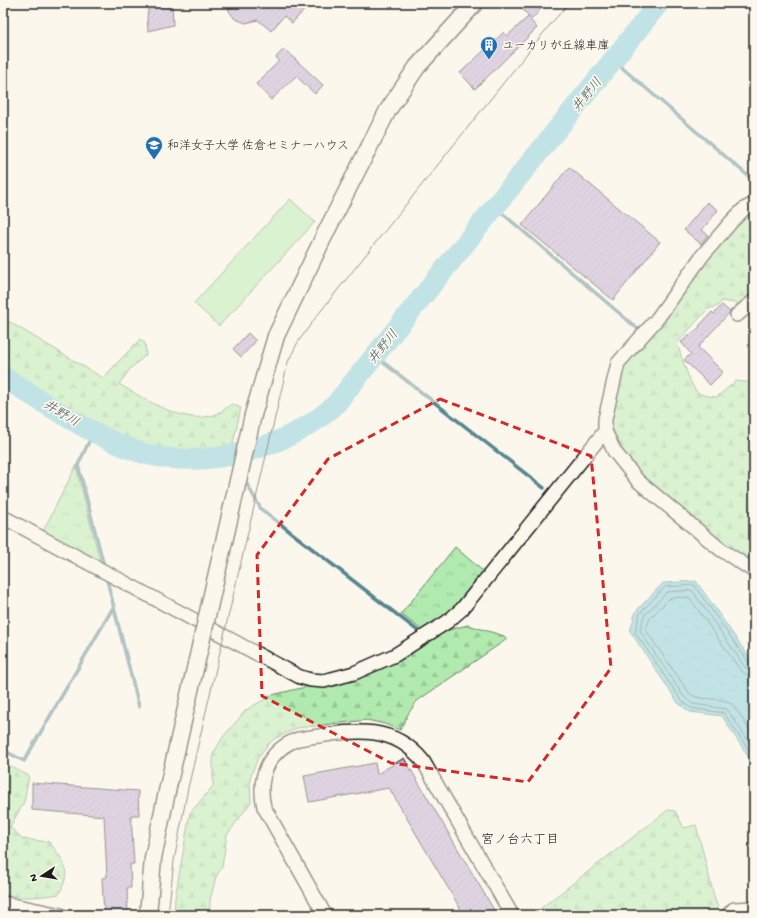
<svg xmlns="http://www.w3.org/2000/svg" width="757" height="918" font-family="'Gochi Hand','Klee One',sans-serif">
<style>
.grass{fill:url(#grass-tufts);stroke:#668365}
.forest{fill:url(#forest-firs);stroke:#668365}
.garden{fill:#b1eaae;stroke:#668365}
.water{fill:url(#water-ripples);stroke:#56848f}
.lines{fill:none;stroke-linecap:round;stroke-linejoin:round}
.shore{stroke:#436268;stroke-width:1}
.stream{stroke:#56848f;stroke-width:3.5}
.river{stroke:#7dcadb;stroke-width:21}
.building{fill:url(#building-hatch);stroke:#1c1c1c}
.minor-casing{stroke:#1c1c1c;stroke-width:16}
.tertiary-casing{stroke:#1c1c1c;stroke-width:19}
.minor{stroke:#fbf7ec;stroke-width:13}
.tertiary{stroke:#fbf7ec;stroke-width:16}
.tram{stroke:#1c1c1c;stroke-width:1}
.tertiary-bridge-casing{stroke:#1c1c1c;stroke-width:19;stroke-linecap:butt}
.tertiary-bridge{stroke:#fbf7ec;stroke-width:16}
.marked{fill:none;stroke:#d62828;stroke-width:3;stroke-dasharray:8 5;stroke-linejoin:round}
.labels{text-anchor:middle;stroke-width:3.5;stroke-linejoin:round;paint-order:stroke}
.poi-label{font-size:12px;fill:#1c1c1c;stroke:#fbf7ec;text-anchor:start}
.water-label{font-size:13px;font-style:italic;fill:#3e595f;stroke:#fbf7ec}
.neighbourhood-label{font-size:13px;fill:#1c1c1c;stroke:#fbf7ec}
</style>
<defs>
<pattern id="grass-tufts" width="24" height="20" patternUnits="userSpaceOnUse"><rect width="24" height="20" fill="#b1eaae"/><path d="M3 7l-1-3M5 7V3M7 7l1-3M15 17l-1-3M17 17v-4M19 17l1-3" fill="none" stroke="#98c895"/></pattern>
<pattern id="forest-firs" width="22" height="20" patternUnits="userSpaceOnUse"><rect width="22" height="20" fill="#b1eaae"/><path d="M5 1l3.5 6h-7zM16 11l3.5 6h-7z" fill="#98c895"/></pattern>
<pattern id="water-ripples" width="26" height="14" patternUnits="userSpaceOnUse"><rect width="26" height="14" fill="#7dcadb"/><path d="M2 4q2-2 4 0t4 0M15 11q2-2 4 0t4 0" fill="none" stroke="#6badbb"/></pattern>
<pattern id="building-hatch" width="6" height="6" patternUnits="userSpaceOnUse"><rect width="6" height="6" fill="#bea7d6"/><path d="M-1 1l2-2M0 6l6-6M5 7l2-2" fill="none" stroke="#a38fb7"/></pattern>
</defs>
<rect width="100%" height="100%" fill="#fbf7ec"/>
<filter id="ink" filterUnits="userSpaceOnUse"><feTurbulence type="fractalNoise" baseFrequency=".025" numOctaves="2"/><feDisplacementMap in="SourceGraphic" scale="8" xChannelSelector="R" yChannelSelector="G"/><feConvolveMatrix kernelMatrix="1 2 1 2 8 2 1 2 1" color-interpolation-filters="sRGB"/></filter>
<g filter="url(#ink)">
<!-- grass -->
<path class="grass" d="M76 466 101 565 42 533Z
M455 547 485 573 459 606 424 632 401 614Z"/>
<!-- forest -->
<path class="forest" d="M754 208V297L741 304 722 301 718 306 708 309 677 343C681 355 689 382 696 391 701 396 710 396 717 397L736 381 754 383V564L722 545 641 476 628 460 621 447 613 430 611 417 619 373 735 222Z
M3 318 103 378 140 339 145 343 146 355 131 368 119 384C145 399 186 427 217 414 223 412 227 406 232 404L241 408 231 452C208 454 183 456 160 452 109 443 47 400 3 372Z
M468 625 504 636 507 639 417 701 408 714 400 730 385 724 367 720 297 728 274 739 264 749 257 760 250 778 251 802 227 835 222 867 216 877 210 900V915H174L175 898 190 813 213 786V754L223 737 246 710 272 695 310 686 444 631Z
M3 762 29 776 24 802 10 827 23 839 49 842C65 862 72 870 59 894 41 897 20 899 3 894Z
M668 810 675 811 684 828 696 825 715 900 721 915H543L541 908Z"/>
<!-- garden -->
<path class="garden" d="M290 199 315 222 219 326 194 303Z"/>
<!-- water -->
<path class="water" d="M696 581 754 664V766L722 716 690 712 678 703 630 631 636 611 663 583Z"/>
<g class="lines">
<!-- shore -->
<path class="shore" d="M754 665 749 663 694 585 665 587 640 613 635 632 681 700 691 708 724 713 754 758
M754 670 745 667 692 590 667 592 644 616 640 631 684 697 693 704 727 709 754 749
M754 676 747 675 741 671 689 597 670 598 650 618 646 629 649 635 689 693C700 702 715 696 728 702 737 706 748 729 754 737"/>
<!-- stream -->
<path class="stream" d="M613 60 754 181
M495 207 639 330
M375 356 544 488
M3 387 7 379
M94 431 78 465 104 566
M231 456 236 465
M244 479 261 509 418 631
M106 576 139 707
M3 750 24 761 114 606"/>
<!-- river -->
<path class="river" d="M3 377C43 402 94 437 139 452 201 472 288 449 335 405L659 3"/>
</g>
<!-- building -->
<path class="building" d="M149 3H172L173 25 148 31 147 17Z
M228 3H311L292 23 284 16 271 31 258 20 246 23 235 19 229 11Z
M516 3H546L532 19Z
M528 17 537 28 475 89 460 73 504 32 507 36Z
M284 49 323 85 315 94 296 76 271 100 256 84 279 61 276 57Z
M569 167 660 242 613 300 522 225Z
M707 202 718 210 702 230 708 235 701 244 684 230Z
M722 305 730 312 698 347 723 372 710 385 684 360 691 354 681 342 700 327 699 326 712 312 714 314Z
M248 333 256 341 241 357 233 349Z
M404 758 497 915H464L389 788 309 802 304 776 375 763 377 774Z
M32 783 138 791 139 815H131L134 864H130L131 888H127L128 915H104L102 878 107 877 104 816 32 810Z"/>
<g class="lines">
<!-- minor casing -->
<g class="minor-casing">
<path id="minor" d="M754 204 744 209 732 221 702 256 657 319 618 363 605 419V431L614 451 638 481 720 549 754 571
M737 315 754 301
M3 517 300 677 311 680 324 681 354 673 395 655 447 622 462 609 605 431
M3 903 61 915
M325 915 264 807C257 778 268 750 298 739 344 733 389 719 423 761L512 915
M728 915 734 909 754 908"/>
</g>
<!-- tertiary casing -->
<g class="tertiary-casing">
<path id="tertiary" d="M253 415 276 336 327 230 388 110 417 67 475 3
M148 915 153 858 168 787"/>
</g>
<!-- minor -->
<use href="#minor" class="minor"/>
<!-- tertiary -->
<use href="#tertiary" class="tertiary"/>
<!-- tram -->
<path class="tram" d="M168 915 174 861 188 788 288 362 298 342 316 317 549 26 569 3"/>
<!-- tertiary-bridge casing -->
<g class="tertiary-bridge-casing">
<path id="tertiary-bridge" d="M168 787 253 415"/>
</g>
<!-- tertiary-bridge -->
<use href="#tertiary-bridge" class="tertiary-bridge"/>
</g>
</g>
<!-- marked area -->
<path d="M0 0H757V918H0ZM440 399 591 456 611 668 528 782 391 763 262 696 257 555 328 459Z" fill="#fbf7ec" fill-opacity=".55" fill-rule="evenodd"/>
<path class="marked" d="M440 399 591 456 611 668 528 782 391 763 262 696 257 555 328 459Z"/>
<!-- icons -->
<defs>
<g id="building-pin" transform="scale(0.9)"><path d="M0 17L-7.5 6A9.5 9.5 0 1 1 7.5 6Z" fill="#1f6fb2" stroke="#fbf7ec"/><path d="M-4-6H4V6H1V3H-1V6H-4ZM-2.5-4.3h1.7v1.8h-1.7ZM.8-4.3h1.7v1.8H.8ZM-2.5-1h1.7V.8h-1.7ZM.8-1h1.7V.8H.8Z" fill="#fff"/></g>
<g id="university-pin" transform="scale(0.9)"><path d="M0 17L-7.5 6A9.5 9.5 0 1 1 7.5 6Z" fill="#1f6fb2" stroke="#fbf7ec"/><path d="M0-5L7-2L0 1L-7-2ZM-4 1L0 2.5L4 1V4Q0 6-4 4Z" fill="#fff"/></g>
</defs>
<g fill-rule="evenodd">
<use href="#building-pin" x="489" y="45"/>
<use href="#university-pin" x="154" y="145"/>
</g>
<g class="labels">
<!-- poi labels -->
<g class="poi-label">
<text x="502" y="49">ユーカリが丘線車庫</text>
<text x="167" y="149">和洋女子大学 佐倉セミナーハウス</text>
</g>
<!-- water labels -->
<g class="water-label">
<text transform="translate(586 94) rotate(-51)" y="5">井野川</text>
<text transform="translate(382 346) rotate(-51)" y="5">井野川</text>
<text transform="translate(62 412) rotate(31)" y="5">井野川</text>
</g>
<!-- neighbourhood labels -->
<g class="neighbourhood-label">
<text x="520" y="843">宮ノ台六丁目</text>
</g>
</g>
<!-- margin -->
<rect width="757" height="918" fill="none" stroke="#fbf7ec" stroke-width="16"/>
<rect x="8" y="8" width="741" height="902" fill="none" stroke="#1c1c1c" stroke-width="1.5" filter="url(#ink)"/>
<!-- north arrow -->
<g transform="translate(42 876) rotate(258)" stroke="#fbf7ec" stroke-width="3" paint-order="stroke">
<path d="M0-3L7 15L0 10L-7 15Z" fill="#1c1c1c"/>
<text y="-6" font-size="11" font-weight="bold" text-anchor="middle" fill="#1c1c1c">N</text>
</g>
</svg>
